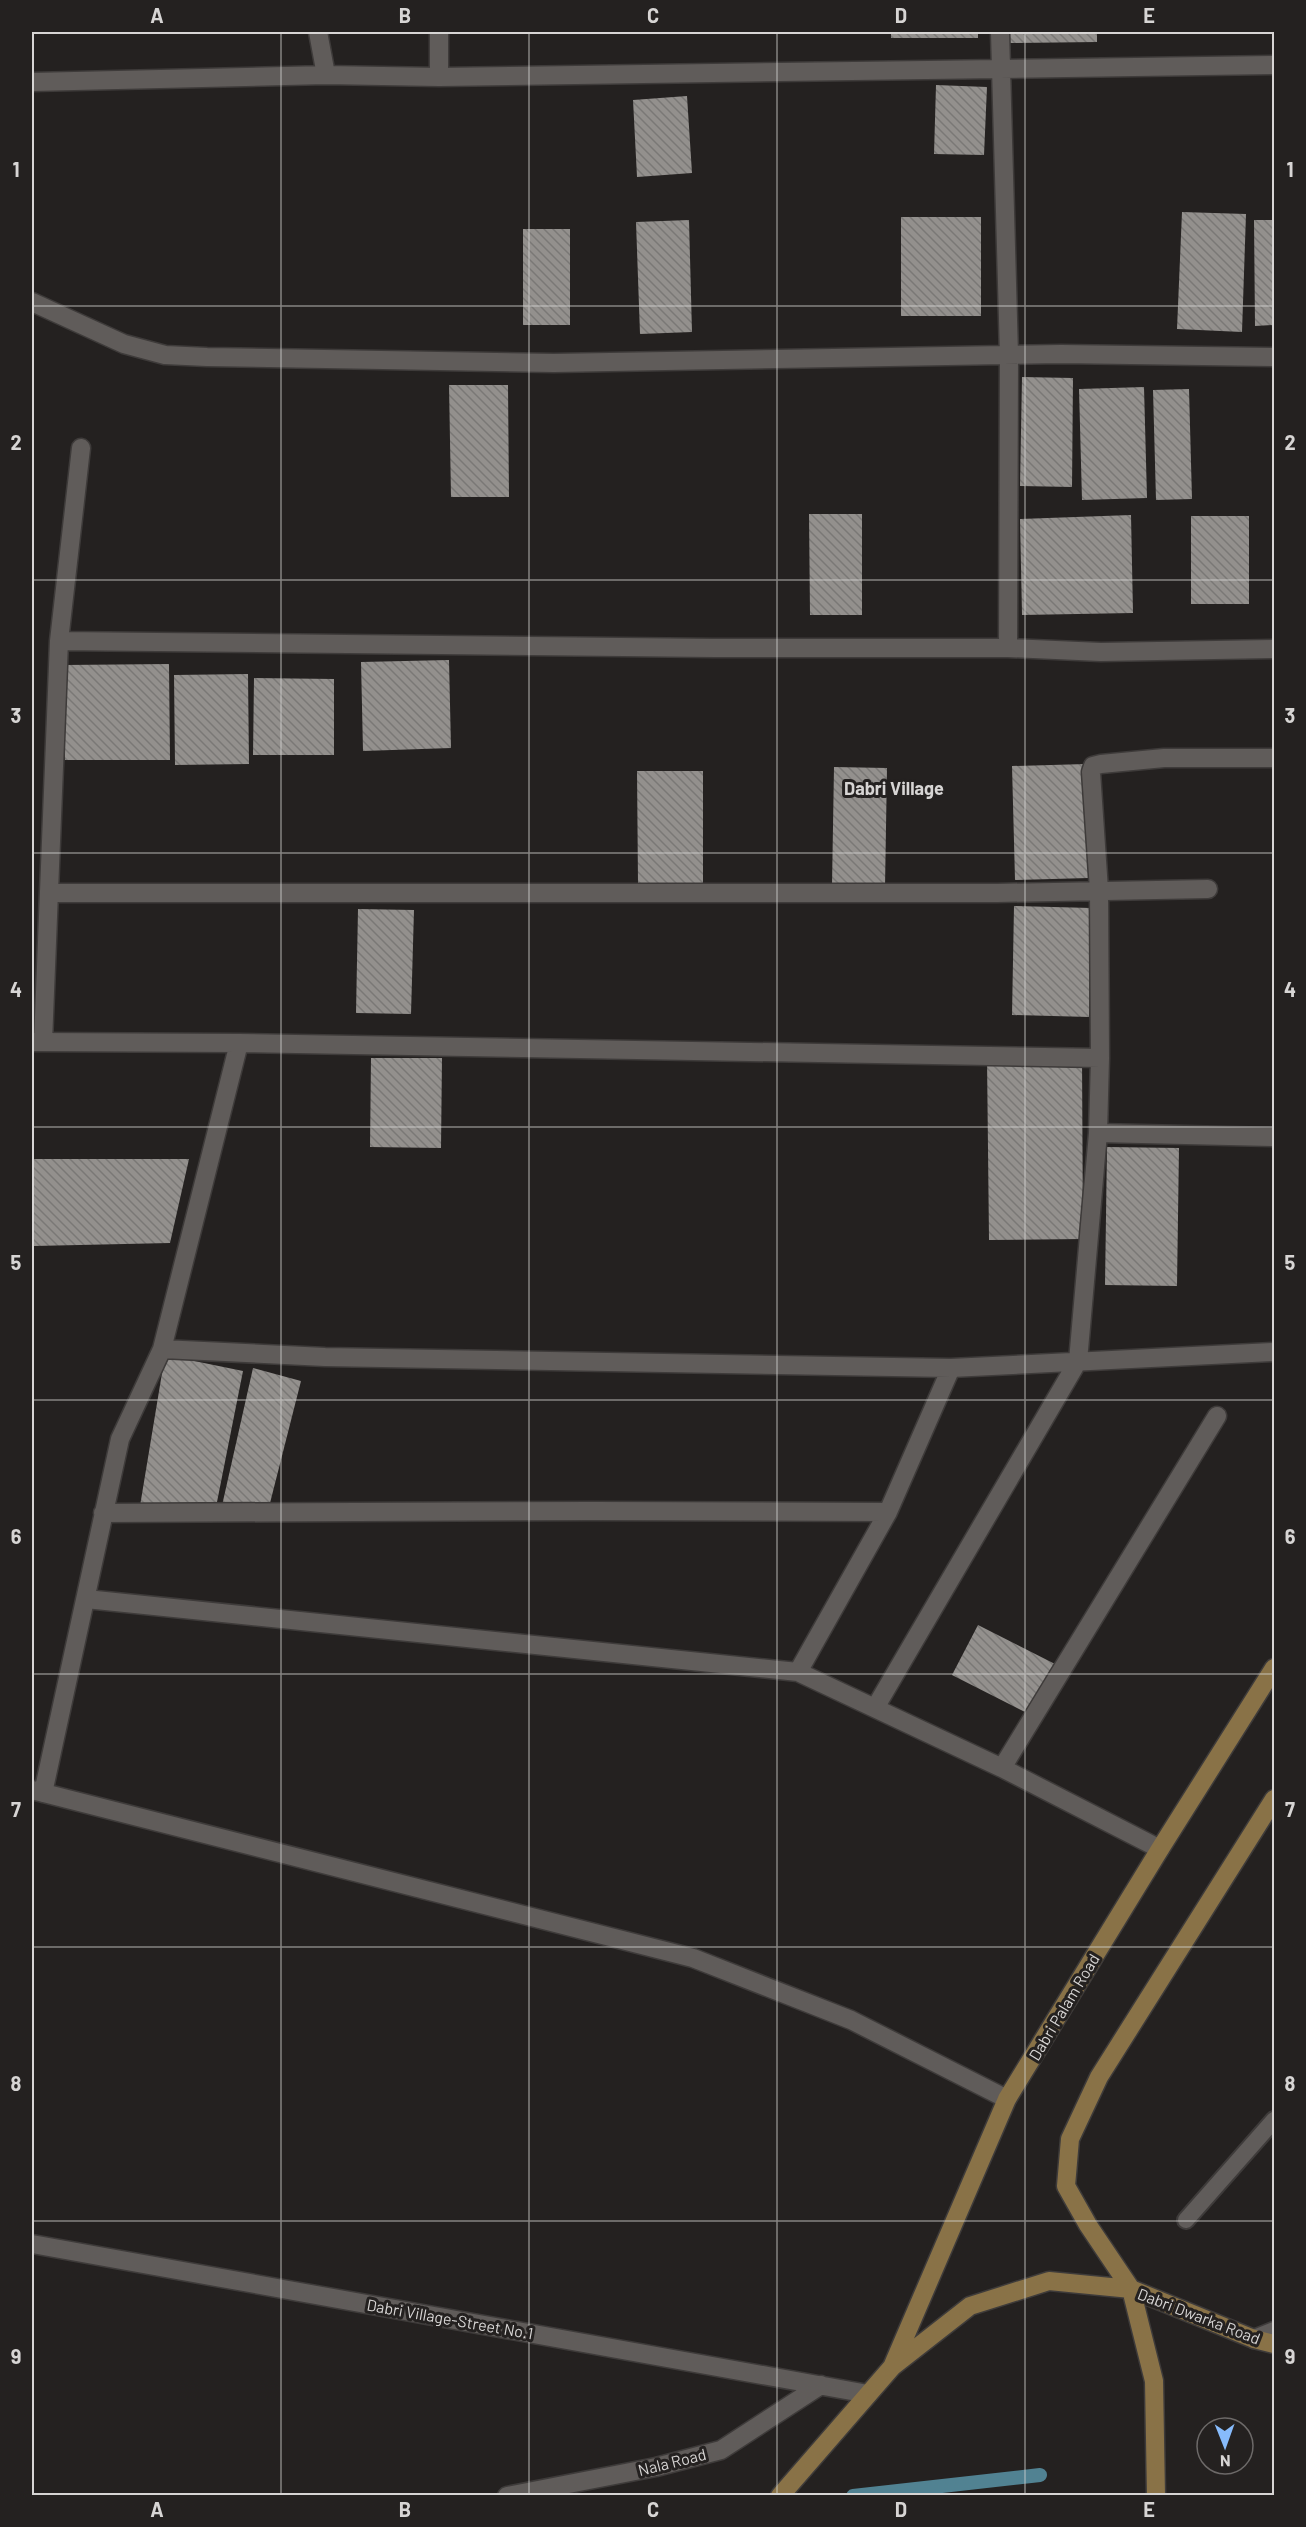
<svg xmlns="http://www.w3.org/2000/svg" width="1306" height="2527" font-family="Barlow,sans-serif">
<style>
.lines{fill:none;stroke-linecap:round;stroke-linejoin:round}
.stream{stroke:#518292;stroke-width:14}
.building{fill:url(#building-back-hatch)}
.service-casing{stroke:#3e3b3a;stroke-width:20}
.minor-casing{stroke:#3e3b3a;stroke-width:21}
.primary-casing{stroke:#3e3b3a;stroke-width:21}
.service{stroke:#605c5a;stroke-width:16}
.minor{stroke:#605c5a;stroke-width:18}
.primary{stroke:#897247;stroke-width:18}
.grid{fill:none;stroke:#d7d5d4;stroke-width:1.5;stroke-opacity:0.55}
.labels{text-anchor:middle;stroke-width:6;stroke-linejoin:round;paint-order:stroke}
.street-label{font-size:16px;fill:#d7d5d4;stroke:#242120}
.neighbourhood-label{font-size:18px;font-weight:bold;fill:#d7d5d4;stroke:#242120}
.neatline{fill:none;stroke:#d7d5d4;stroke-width:2}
.grid-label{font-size:20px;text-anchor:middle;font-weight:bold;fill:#d7d5d4}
</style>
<defs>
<pattern id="building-back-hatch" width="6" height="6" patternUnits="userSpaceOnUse" patternTransform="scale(1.5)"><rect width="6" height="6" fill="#93908d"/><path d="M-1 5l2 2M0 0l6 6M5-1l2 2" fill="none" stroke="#7a7876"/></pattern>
</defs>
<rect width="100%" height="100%" fill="#242120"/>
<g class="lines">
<!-- stream -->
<path class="stream" d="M853 2496 1040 2475"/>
</g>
<!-- building -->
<path class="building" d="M891 32H978V38H891Z
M1007 32H1097V42L1007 43Z
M936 85 987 87 984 155 934 154Z
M687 96 692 173 637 177 633 100Z
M1182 212 1246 214 1242 332 1177 329Z
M901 217H981V316H901Z
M689 220 692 332 640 334 636 222Z
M1254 220H1274V325L1255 326Z
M523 229H570V325H523Z
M1022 377 1073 378 1072 487 1020 486Z
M449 385H508L509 497H451Z
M1144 387 1147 498 1082 500 1079 389Z
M1189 389 1192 499 1156 500 1153 390Z
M809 514H862V615H810Z
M1131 515 1133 613 1022 615 1020 519Z
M1191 516H1249V604H1191Z
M449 660 451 748 363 751 361 662Z
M169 664 170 760H65L64 665Z
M248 674 249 764 175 765 174 675Z
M254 678 334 679V755H253Z
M1086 764 1089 878 1015 880 1012 766Z
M834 767 887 768 885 887 832 885Z
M637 771H703V883L638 884Z
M1014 906 1091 908 1089 1017 1012 1015Z
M358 909 414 910 411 1014 356 1013Z
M371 1058H442L441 1148 370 1147Z
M1082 1058 1083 1239 989 1240 987 1059Z
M1107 1147 1179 1148 1177 1286 1105 1285Z
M32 1159H189L170 1243 34 1246Z
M165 1355 243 1371 216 1507 140 1506Z
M253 1368 301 1381 269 1507 221 1510Z
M978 1625 1055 1664 1029 1714 952 1675Z"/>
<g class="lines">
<!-- service casing -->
<g class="service-casing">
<path id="service" d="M1186 2220 1274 2120"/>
</g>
<!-- minor casing -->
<g class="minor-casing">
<path id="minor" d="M318 32 326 75
M1000 32 1009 355 1008 648
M439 77V32
M32 82 326 75 439 77 1274 65
M32 302 124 344 165 355 207 357 554 363 1061 354 1274 357
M59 641 713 648H1008L1101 652 1274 649
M50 893H997L1208 889
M32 1042 239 1043 1100 1058
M43 1042 59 641 81 448
M1098 1133 1274 1137
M162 1349 325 1357 951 1368 1274 1352
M103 1513 591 1511 888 1512
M86 1599 798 1672 1002 1768 1160 1849
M798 1672 888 1512 951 1368
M875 1708 1078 1361 1098 1133 1100 1058 1099 890 1091 772 1093 766 1101 764 1164 758H1274
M1002 1768 1217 1416
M32 1790 693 1958 851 2020 1007 2099
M43 1793 120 1439 162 1349 239 1043
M32 2244 868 2394
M1254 2339 1274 2331
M507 2496 656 2467 721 2450 821 2385"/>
</g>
<!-- primary casing -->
<g class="primary-casing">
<path id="primary" d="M892 2367 1007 2099 1160 1849 1274 1668
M780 2496 892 2367 970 2306 1049 2281 1131 2289 1254 2339 1274 2344
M1156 2496 1154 2381 1131 2289 1088 2225 1066 2186 1070 2139 1099 2077 1274 1799"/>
</g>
<!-- service -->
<use href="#service" class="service"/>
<!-- minor -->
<use href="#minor" class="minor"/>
<!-- primary -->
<use href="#primary" class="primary"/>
</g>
<!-- grid -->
<path class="grid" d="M281 32V2496M529 32V2496M777 32V2496M1025 32V2496M32 306H1274M32 580H1274M32 853H1274M32 1127H1274M32 1400H1274M32 1674H1274M32 1947H1274M32 2221H1274"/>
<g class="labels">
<!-- street labels -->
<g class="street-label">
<text transform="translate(1064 2007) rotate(-59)" y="6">Dabri Palam Road</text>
<text transform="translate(1199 2316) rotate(21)" y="6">Dabri Dwarka Road</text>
<text transform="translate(450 2319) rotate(10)" y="6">Dabri Village-Street No.1</text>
<text transform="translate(672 2462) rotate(-14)" y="6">Nala Road</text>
</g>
<!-- neighbourhood labels -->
<g class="neighbourhood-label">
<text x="894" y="795">Dabri Village</text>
</g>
</g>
<!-- border -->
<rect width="1306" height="2527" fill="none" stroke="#242120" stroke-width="66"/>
<!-- north arrow -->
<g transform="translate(1225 2446) rotate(179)"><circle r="28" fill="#242120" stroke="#6c6968" stroke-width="1.5"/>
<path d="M0-4.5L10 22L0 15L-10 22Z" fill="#87bbfb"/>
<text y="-9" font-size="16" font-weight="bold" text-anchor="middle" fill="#d7d5d4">N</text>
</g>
<rect x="33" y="33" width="1240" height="2461" class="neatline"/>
<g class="grid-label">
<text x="157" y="23">A</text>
<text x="405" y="23">B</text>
<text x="653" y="23">C</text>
<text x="901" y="23">D</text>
<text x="1149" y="23">E</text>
<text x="16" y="177">1</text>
<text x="1290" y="177">1</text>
<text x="16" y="450">2</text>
<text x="1290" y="450">2</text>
<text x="16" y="723">3</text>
<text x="1290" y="723">3</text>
<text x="16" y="997">4</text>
<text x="1290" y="997">4</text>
<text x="16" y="1270">5</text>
<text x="1290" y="1270">5</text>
<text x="16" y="1544">6</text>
<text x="1290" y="1544">6</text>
<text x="16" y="1817">7</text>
<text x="1290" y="1817">7</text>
<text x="16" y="2091">8</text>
<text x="1290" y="2091">8</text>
<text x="16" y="2364">9</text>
<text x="1290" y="2364">9</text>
<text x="157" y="2517">A</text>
<text x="405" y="2517">B</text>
<text x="653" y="2517">C</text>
<text x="901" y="2517">D</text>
<text x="1149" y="2517">E</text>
</g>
</svg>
